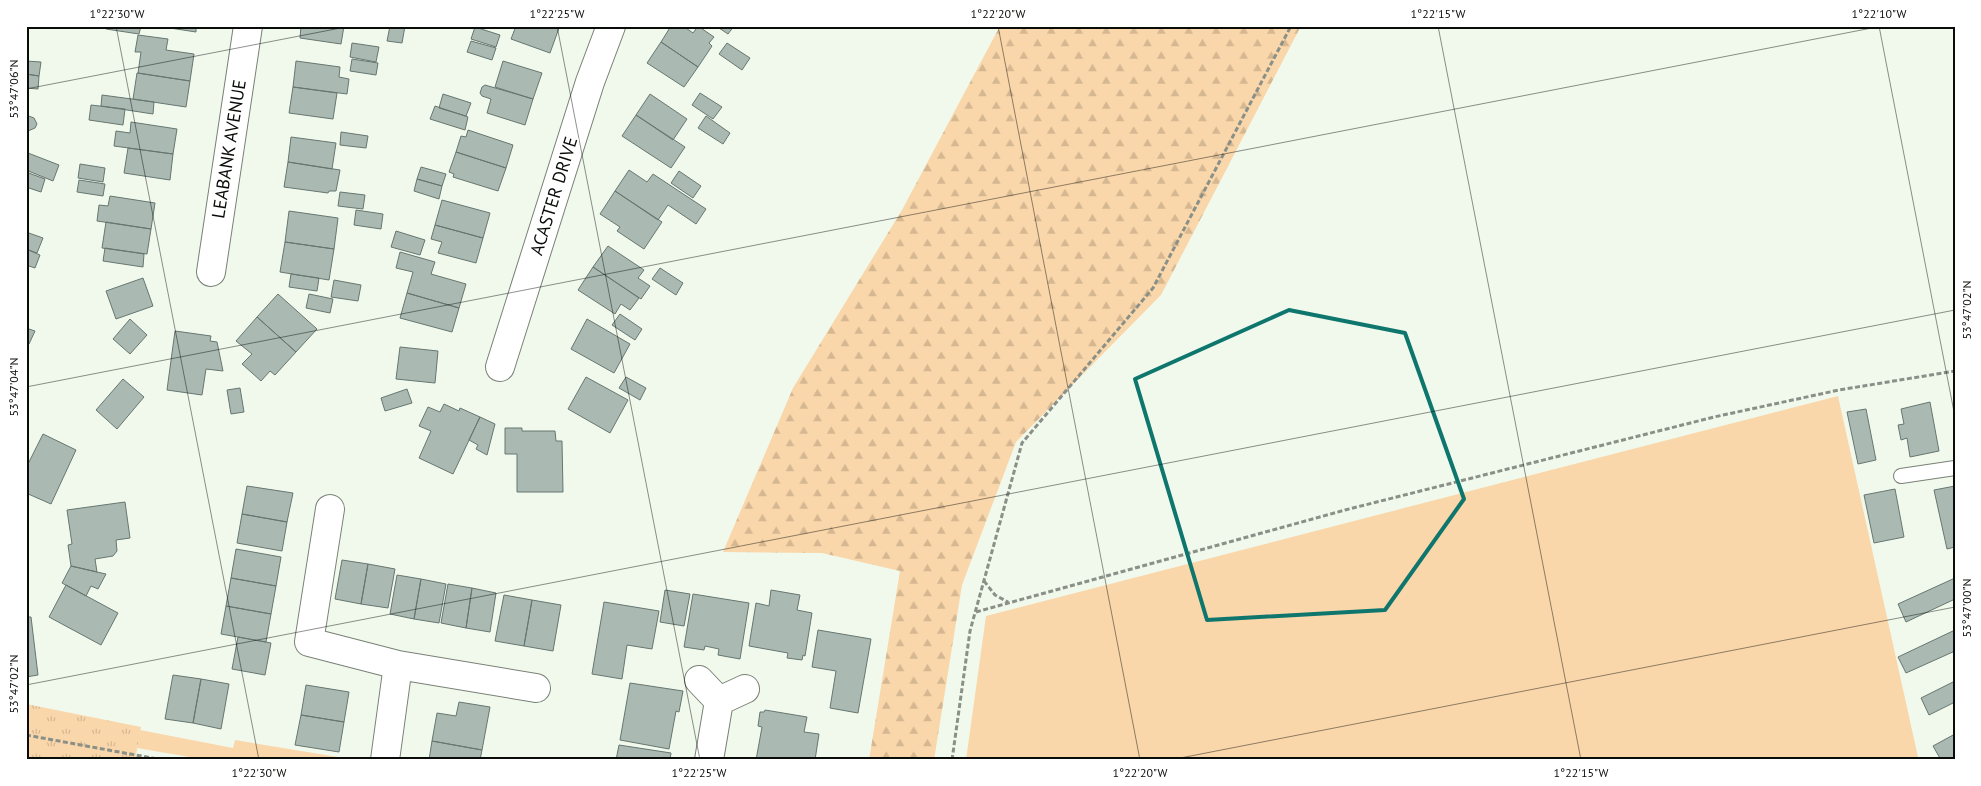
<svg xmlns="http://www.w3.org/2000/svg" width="1981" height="786" font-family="'PT Sans',sans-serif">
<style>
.grass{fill:#fad7aa}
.forest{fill:url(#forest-firs)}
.park{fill:url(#park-tufts)}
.building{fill:#aabab3;stroke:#677670}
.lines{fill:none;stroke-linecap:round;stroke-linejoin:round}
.lane-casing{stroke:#798176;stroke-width:16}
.street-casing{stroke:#798176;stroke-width:30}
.path{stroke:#8a9087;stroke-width:3;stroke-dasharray:5 2.5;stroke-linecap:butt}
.lane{stroke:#fff;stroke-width:14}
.street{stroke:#fff;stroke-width:28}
.marked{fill:none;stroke:#0f766e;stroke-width:4;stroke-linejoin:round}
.ticks{fill:none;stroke:#090c08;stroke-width:1;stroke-opacity:0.45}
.labels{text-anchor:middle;stroke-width:4;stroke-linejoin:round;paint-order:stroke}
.street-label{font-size:18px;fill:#090c08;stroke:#fff}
.neatline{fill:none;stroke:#090c08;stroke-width:2}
.ticks-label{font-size:12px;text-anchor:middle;fill:#090c08}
</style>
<defs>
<pattern id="forest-firs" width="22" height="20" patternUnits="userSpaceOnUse" patternTransform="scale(1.25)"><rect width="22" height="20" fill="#fad7aa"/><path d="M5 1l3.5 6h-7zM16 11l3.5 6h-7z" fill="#d5b791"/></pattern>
<pattern id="park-tufts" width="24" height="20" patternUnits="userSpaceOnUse" patternTransform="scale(1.25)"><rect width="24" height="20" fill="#fad7aa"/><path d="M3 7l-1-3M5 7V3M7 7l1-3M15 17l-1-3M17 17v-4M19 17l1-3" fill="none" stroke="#d5b791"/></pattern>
</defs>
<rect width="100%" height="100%" fill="#f0f9ec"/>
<!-- grass -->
<path class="grass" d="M1838 396 1918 757 1906 760H966L986 616Z
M140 730 233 748 235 740 356 760H207L137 748Z"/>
<!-- forest -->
<path class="forest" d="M1000 26H1301L1161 295 1016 442 962 585 934 760H869L900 571 822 553 723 552 793 388 902 210Z"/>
<!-- park -->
<path class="park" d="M26 704 141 727 135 760H26Z"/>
<!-- building -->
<path class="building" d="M106 26H141L139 34 106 29Z
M157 26H196V32Z
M301 26H344L341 44 300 38Z
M390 26H405L402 43 387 41Z
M516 26H553L559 28 550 53 511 39Z
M671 26H683L693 33 698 26 714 37 709 43 712 46 698 67 661 42Z
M716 26H734L728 34Z
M475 27 500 35 496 47 471 39Z
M138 35 168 39 166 50 194 54 190 81 138 73 141 52H135Z
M471 41 496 48 492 60 467 52Z
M661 42 698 67 684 87 647 63Z
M352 43 379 47 376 62 350 57Z
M727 43 750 58 742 70 719 54Z
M352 59 378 63 376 75 350 71Z
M26 61 41 62 39 76 26 74Z
M296 61 340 67 339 77 349 79 347 94 293 87Z
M503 61 542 73 533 99 495 87Z
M137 73 190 81 186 107 133 99Z
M26 74 39 76 38 89 26 88Z
M485 85 533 99 525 125 487 113 491 99 482 96 480 93 482 87Z
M293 87 337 93 333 119 289 113Z
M700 93 722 107 713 119 692 105Z
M443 94 471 103 466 116 439 108Z
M650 94 687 119 673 140 636 115Z
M102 95 154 102 153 114 101 106Z
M91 105 125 109 123 125 89 120Z
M435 106 468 117 465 130 430 119Z
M26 115 34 118 37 124 35 128 28 131 26 130Z
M636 115 685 147 671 168 622 136Z
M706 116 730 133 723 144 698 128Z
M131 122 177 129 173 154 114 146 116 131 130 133Z
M468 130 513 145 506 168 456 152 461 136 466 137Z
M341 132 368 136 366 148 340 145Z
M291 137 336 143 332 169 288 162Z
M128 148 173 154 170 180 124 173Z
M456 152 506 168 498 191 453 177 454 174 449 172Z
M28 153 59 165 53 181 26 170V158Z
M288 162 340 170 336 191H329L328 193 284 187Z
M80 164 105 168 103 182 78 178Z
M421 167 446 174 442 186 417 179Z
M629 170 647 182 653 174 706 209 696 224 668 205 658 220 615 191Z
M679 171 701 186 693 198 671 183Z
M26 172 45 179 41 192 26 187Z
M417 179 442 186 439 199 414 191Z
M79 180 105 184 103 196 77 192Z
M615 191 662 222 644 249 617 231 620 227 600 214Z
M340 192 365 195 363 209 338 206Z
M110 196 155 203 151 229 97 221 99 205 108 206Z
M442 200 490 213 483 238 435 225Z
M356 210 383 214 381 229 354 225Z
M289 211 338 218 334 249 285 242Z
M106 222 151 229 147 254 102 248Z
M435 225 483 238 476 263 438 253 442 242 431 239Z
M396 231 425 240 420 255 391 247Z
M26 232 43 238 37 253 26 249Z
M285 242 334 249 329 280 280 272Z
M608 246 644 270 638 278 650 286 641 299 593 267Z
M105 248 144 254 143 267 103 261Z
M26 249 40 255 35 268 26 265Z
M400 252 435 262 431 274 466 284 459 308 407 293 413 272 396 268Z
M593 267 639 298 630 310 621 304 615 314 578 290Z
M660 268 683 283 676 295 652 279Z
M291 274 319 278 317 291 289 287Z
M143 278 153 306 116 319 106 291Z
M334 280 361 285 358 301 331 297Z
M407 293 459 308 452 332 400 318Z
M278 294 317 329 296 352 257 317Z
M309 294 333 299 330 313 306 308Z
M620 314 642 329 635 340 612 325Z
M257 317 296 352 275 375 270 371 261 381 242 364 252 354 236 341Z
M130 319 147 335 130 354 113 339Z
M587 319 630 344 614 373 571 349Z
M26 328 35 331 29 344 26 343Z
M175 331 211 336 210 341 217 342 223 371 206 369 202 395 167 390Z
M400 347 438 351 435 383 396 379Z
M586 377 628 400 610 433 568 409Z
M626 377 646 388 640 400 619 388Z
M123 379 144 397 117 429 96 410Z
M240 388 244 412 231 414 227 390Z
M407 389 412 403 385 411 381 398Z
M1930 402 1939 451 1910 457 1907 438 1901 440 1898 425 1904 424 1901 409Z
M444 404 459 411 460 408 480 417 453 474 419 458 431 431 419 426 428 407 440 412Z
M1866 409 1876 460 1858 464 1847 412Z
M480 417 495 424 487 455 476 449 478 445 469 440Z
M505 428H522V431H555L556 441H562L563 492H517V454H505Z
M43 434 76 450 51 504 26 493V468Z
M247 486 293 493 287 522 242 514Z
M1955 486V547L1947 549 1934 490Z
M1895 489 1904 537 1874 543 1864 495Z
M125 502 130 538 116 540 117 551 113 556 95 559 97 572 71 566 68 545 72 544 67 510Z
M242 514 287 522 282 551 237 543Z
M236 549 281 557 276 586 231 578Z
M342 560 368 564 361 604 335 599Z
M368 564 395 569 388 608 361 604Z
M71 566 97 572 106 574 98 589 91 586 86 596 62 583Z
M397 575 421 579 414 619 390 614Z
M231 578 276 586 271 614 226 606Z
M1955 578V599L1906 622 1898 604Z
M421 579 446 584 439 623 414 619Z
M448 584 472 588 466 628 441 623Z
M66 585 118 613 101 645 49 617Z
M472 588 496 593 490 632 466 628Z
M665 590 690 594 684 626 660 622Z
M771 590 800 595 797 610 812 613 805 656 803 655 802 660 787 658 788 653 749 646 756 603 769 606Z
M693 594 749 603 740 659 718 655 719 649 705 646 704 650 684 647Z
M504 595 532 600 524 646 495 641Z
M532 600 561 605 553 651 524 646Z
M604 602 659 611 652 649 627 645 622 679 592 674Z
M226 606 271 614 266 642 221 634Z
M26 617H31L38 675 26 677Z
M818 630 871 639 858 713 830 708 836 671 812 667Z
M1955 630V651L1906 673 1898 657Z
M238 637 271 643 265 675 232 669Z
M173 675 201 679 193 723 165 719Z
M201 679 229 684 221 729 193 723Z
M1955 681V702L1929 715 1921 698Z
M630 683 683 691 679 712 676 711 669 749 620 740Z
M306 685 349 692 344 722 301 715Z
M459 702 490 707 482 750 432 741 437 713 456 716Z
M765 710 807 717 804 732 819 734 815 760H756L762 727 758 726 760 712H764Z
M301 715 344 722 339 752 295 745Z
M1955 734V758L1951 760H1941L1933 746Z
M432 741 482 750 480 760H429Z
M619 745 671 753 670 760H616Z"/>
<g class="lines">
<!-- lane casing -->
<g class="lane-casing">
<path id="lane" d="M1901 476 1955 468"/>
</g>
<!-- street casing -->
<g class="street-casing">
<path id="street" d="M211 272 248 26
M500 367 590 82 611 26
M330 509 309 642 398 665 536 688
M699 680 719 701 745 689
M385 760 398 665
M709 760 719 701"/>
</g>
<!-- path -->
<path class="path" d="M984 581 995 595 1008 602
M976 612 1345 510 1714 417 1839 390 1955 371
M26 735 163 760
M952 760 970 631 1022 443 1153 288 1291 26"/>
<!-- lane -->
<use href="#lane" class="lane"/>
<!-- street -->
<use href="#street" class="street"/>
</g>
<!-- marked area -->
<path class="marked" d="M1289 310 1405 333 1464 499 1385 610 1207 620 1135 379Z"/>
<!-- ticks -->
<path class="ticks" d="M116 26 259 760M557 26 700 760M998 26 1140 760M1438 26 1581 760M1879 26 1955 417M26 89 351 26M26 387 1882 26M26 685 1955 310M1170 760 1955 607"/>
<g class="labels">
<!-- street labels -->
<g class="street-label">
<text transform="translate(229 149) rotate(-81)" y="6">LEABANK AVENUE</text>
<text transform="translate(554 196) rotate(-73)" y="6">ACASTER DRIVE</text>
</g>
</g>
<!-- border -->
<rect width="1981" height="786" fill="none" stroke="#ffffff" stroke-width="55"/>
<rect x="28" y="28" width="1926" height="730" class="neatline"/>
<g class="ticks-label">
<text x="117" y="18">1°22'30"W</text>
<text x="557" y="18">1°22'25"W</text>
<text x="998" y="18">1°22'20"W</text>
<text x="1438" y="18">1°22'15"W</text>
<text x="1879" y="18">1°22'10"W</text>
<text transform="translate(14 89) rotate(-90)" y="4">53°47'06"N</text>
<text transform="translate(1967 310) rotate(-90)" y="4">53°47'02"N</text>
<text transform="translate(14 387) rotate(-90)" y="4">53°47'04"N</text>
<text transform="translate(1967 608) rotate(-90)" y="4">53°47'00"N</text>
<text transform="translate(14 684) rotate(-90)" y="4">53°47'02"N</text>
<text x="259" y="777">1°22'30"W</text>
<text x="699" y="777">1°22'25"W</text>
<text x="1140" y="777">1°22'20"W</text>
<text x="1581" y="777">1°22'15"W</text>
</g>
</svg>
